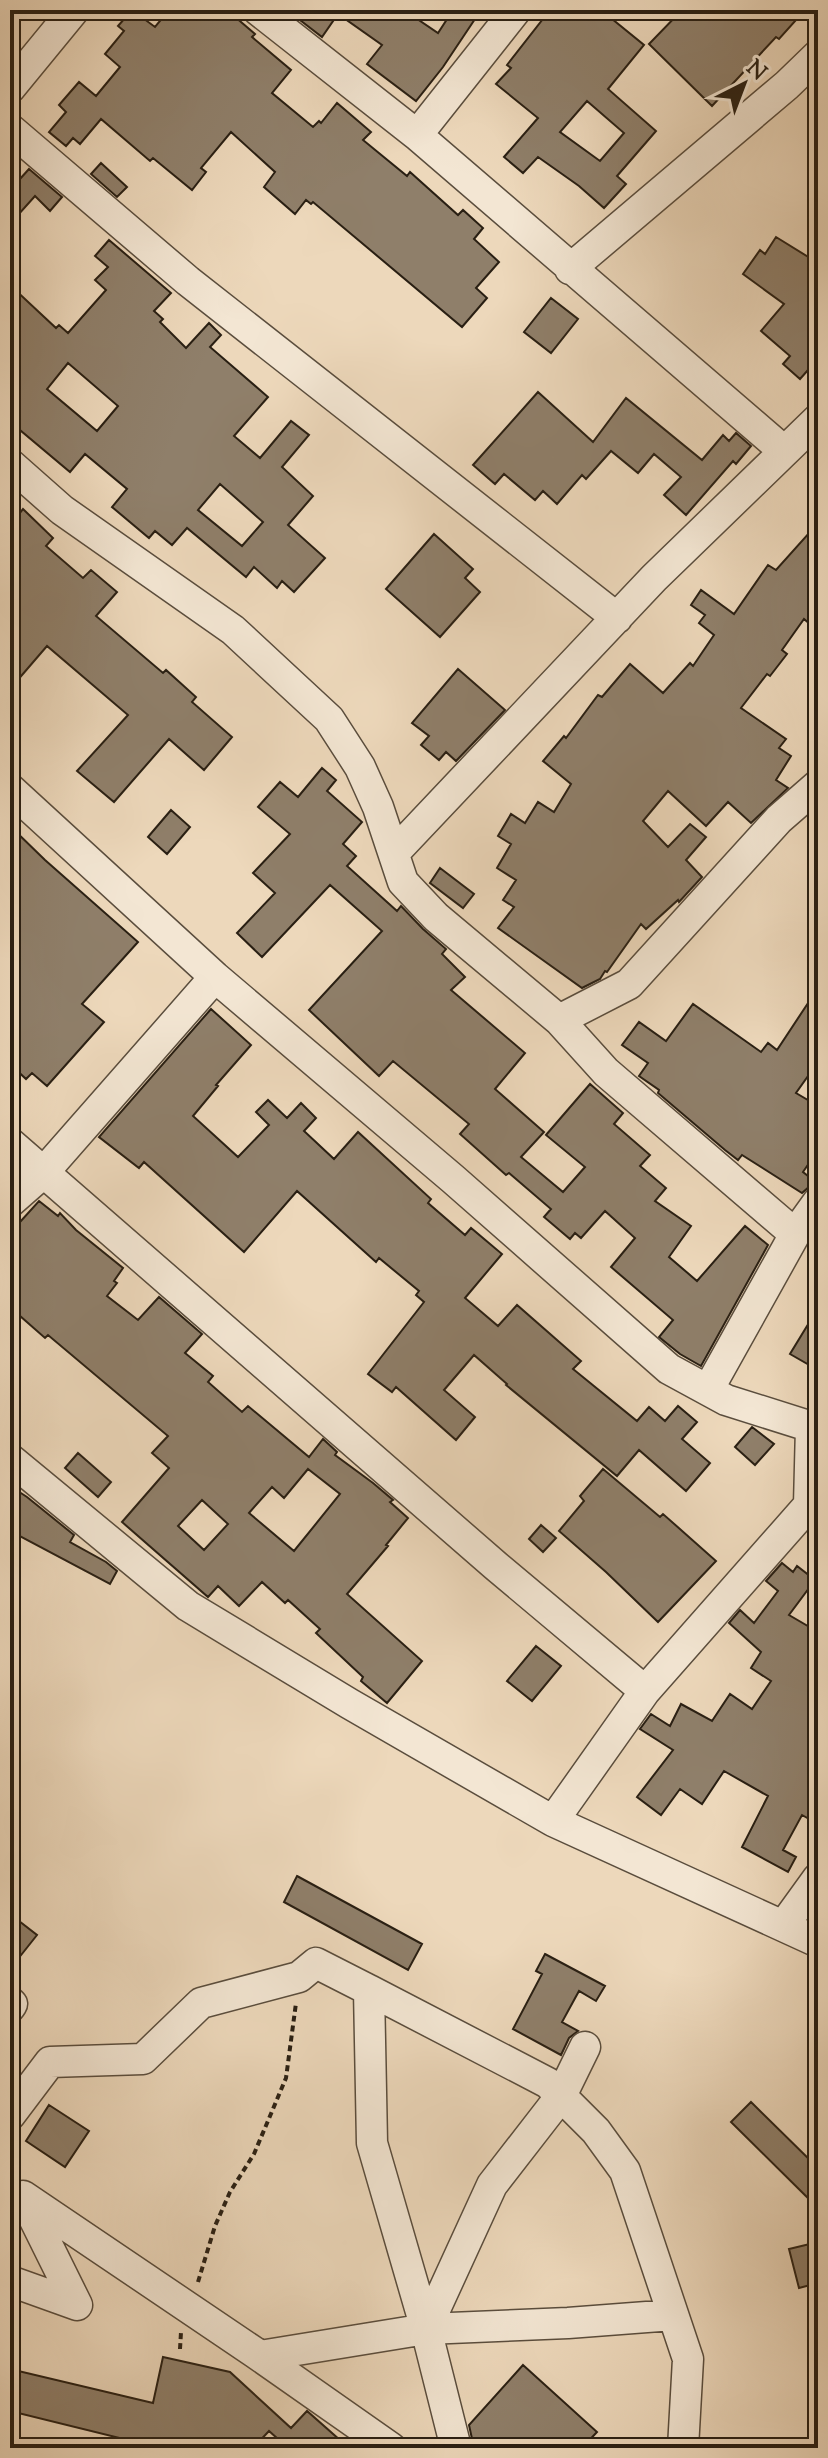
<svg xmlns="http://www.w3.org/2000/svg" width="828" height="2458" font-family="'Sorts Mill Goudy',serif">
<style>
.building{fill:#8f7f6a;stroke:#291f13;stroke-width:2;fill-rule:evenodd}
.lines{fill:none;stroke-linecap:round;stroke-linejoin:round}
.minor-casing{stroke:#5a4d3d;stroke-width:33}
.path{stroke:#291f13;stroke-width:4;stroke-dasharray:6 4;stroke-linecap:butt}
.minor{stroke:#f3e6d3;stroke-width:30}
</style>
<rect width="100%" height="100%" fill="#edd8bb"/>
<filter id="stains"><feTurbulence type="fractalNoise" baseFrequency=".0025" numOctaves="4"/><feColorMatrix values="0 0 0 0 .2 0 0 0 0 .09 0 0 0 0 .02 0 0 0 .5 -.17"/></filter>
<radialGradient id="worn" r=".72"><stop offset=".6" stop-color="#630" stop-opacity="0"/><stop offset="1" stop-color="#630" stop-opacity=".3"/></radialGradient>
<!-- building -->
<path class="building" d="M132 10 155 27 169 10H227L255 34 252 37 291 70 272 93 313 127 319 121 321 123 337 103 371 132 363 140 407 176 410 172 458 215 463 210 483 228 474 239 499 262 476 288 487 298 462 327 313 202 311 204 306 200 295 214 264 187 275 172 231 132 201 168 206 172 192 190 153 158 150 161 101 119 80 144 73 138 66 146 49 132 66 112 59 105 79 82 96 96 120 67 105 54 124 31 118 26Z
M287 10H404L438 33 453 10H481L443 67 416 101 367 64 382 45 338 14 322 37Z
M550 10H601L644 45 608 89 656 131 617 176 626 184 604 208 579 186 538 157 523 173 504 157 538 118 496 84 511 68 507 65ZM587 101 624 133 600 161 560 132Z
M682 10H698L707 19 715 10H805L779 39 776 37 712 106 649 44Z
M101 163 127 187 117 197 91 174Z
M29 169 62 197 50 211 35 196 10 224V190Z
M776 237 818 263V379L808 370 800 379 783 364 790 356 761 331 784 304 743 274 760 250 765 254Z
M109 240 171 293 154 311 163 319 160 322 186 348 209 323 221 335 210 347 268 397 234 436 260 458 291 421 309 435 282 467 313 496 288 525 325 558 294 592 282 581 277 588 254 567 246 577 187 528 172 545 155 531 149 538 112 507 127 489 85 454 70 472 21 431 10 444V285L56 328 59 325 68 333 106 290 95 280 108 267 95 256ZM68 363 118 406 97 431 47 389ZM220 484 263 522 242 546 198 510Z
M551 298 578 319 551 353 524 332Z
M538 392 593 442 626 398 702 460 723 435 729 441 736 433 751 446 736 464 733 461 686 515 664 495 681 477 654 454 638 473 611 451 586 479 582 475 557 504 543 491 535 500 504 474 495 484 473 465Z
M23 509 53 538 46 546 83 578 91 570 117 592 96 616 163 673 166 670 196 697 192 702 232 737 204 770 169 739 114 802 77 771 128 715 47 646 10 689V525Z
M818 523V631L804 619 782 650 787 654 770 676 767 674 741 708 786 739 779 748 791 756 776 780 788 788 751 823 728 802 706 826 668 791 643 821 668 847 690 824 706 837 686 860 702 877 679 902 678 900 646 929 641 924 607 972 605 971 600 979 582 988 498 928 514 907 503 900 516 880 497 868 511 844 498 836 511 814 525 823 538 802 554 812 571 784 543 761 564 736 566 738 598 695 602 697 630 664 663 693 690 663 693 666 714 635 699 623 705 615 691 605 701 590 734 614 768 565 776 570Z
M434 534 473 569 465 578 480 592 440 637 386 589Z
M458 669 505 710 456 761 446 752 439 760 421 745 429 736 412 723Z
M322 768 336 780 327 791 362 822 343 844 356 856 347 866 397 911 401 906 423 929 446 949 442 954 465 977 451 990 525 1053 495 1089 544 1132 521 1157 563 1192 585 1167 546 1135 590 1084 623 1113 614 1124 650 1155 640 1166 666 1188 655 1201 691 1226 669 1257 697 1281 745 1226 768 1245 701 1366 680 1354 659 1337 673 1320 611 1267 635 1238 605 1211 581 1238 575 1233 570 1239 544 1217 551 1209 509 1173 506 1175 460 1134 469 1124 393 1061 379 1076 309 1010 382 931 330 885 262 957 237 933 275 893 253 873 290 834 258 807 280 782 298 797Z
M171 810 190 827 167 854 148 837Z
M10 826 45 860 138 942 82 1004 104 1022 47 1086 32 1073 26 1079 10 1064Z
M440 868 474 894 463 908 430 883Z
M818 988V1062L796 1093 818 1106V1150L803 1172 818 1184 810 1186 802 1193 742 1155 738 1160 725 1150 658 1093 659 1090 639 1076 648 1063 622 1045 639 1022 666 1041 693 1004 761 1052 768 1043 777 1050Z
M211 1009 251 1045 216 1085 218 1086 193 1116 238 1157 269 1125 256 1112 268 1100 287 1118 301 1103 316 1118 304 1131 334 1159 358 1132 431 1199 428 1203 465 1235 471 1228 502 1254 465 1298 498 1326 517 1305 581 1361 573 1369 637 1421 649 1407 665 1421 678 1406 697 1422 682 1439 710 1463 686 1491 639 1450 617 1476 506 1385 507 1384 474 1355 444 1390 475 1417 456 1440 396 1387 392 1392 368 1374 424 1302 416 1295 419 1291 379 1258 376 1262 297 1191 244 1252 144 1162 139 1168 99 1137Z
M39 1201 58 1216 60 1213 76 1230 123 1268 114 1281 117 1283 107 1296 138 1320 159 1297 202 1334 185 1353 213 1376 208 1382 242 1412 248 1406 309 1457 323 1439 337 1452 335 1455 373 1483 393 1500 390 1502 408 1518 386 1545 388 1546 347 1594 422 1661 387 1703 361 1681 363 1677 316 1633 320 1629 288 1600 285 1603 262 1582 239 1606 218 1586 208 1597 122 1522 169 1468 152 1453 168 1436 48 1335 45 1338 20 1316 10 1328V1233ZM308 1469 340 1494 294 1551 249 1513 272 1487 284 1498ZM202 1500 228 1524 204 1550 178 1526Z
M818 1308V1370L790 1354Z
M752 1427 774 1444 755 1465 735 1447Z
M78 1453 111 1482 98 1497 65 1468Z
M603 1469 660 1517 663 1514 716 1561 658 1622 606 1572 559 1531 584 1501 580 1496Z
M10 1486 27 1497 74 1535 70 1542 106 1562 117 1571 110 1584 10 1531Z
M541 1525 556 1538 543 1552 529 1539Z
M782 1563 793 1572 797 1566 815 1580 789 1615 818 1632V1824L802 1815 783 1850 796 1857 788 1872 742 1847 768 1796 724 1771 702 1804 680 1789 661 1815 637 1797 673 1750 640 1729 651 1714 670 1726 681 1704 712 1721 730 1694 752 1709 771 1681 751 1668 761 1652 729 1623 740 1610 754 1623 778 1591 766 1581Z
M536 1646 561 1666 532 1701 507 1681Z
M297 1876 422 1944 408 1970 284 1902Z
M10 1914 37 1935 10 1969Z
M545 1954 605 1986 596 2001 579 1991 562 2022 578 2031 569 2038 561 2055 513 2029 542 1974 536 1971Z
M751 2102 818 2168V2208L731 2122Z
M49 2105 89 2131 65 2167 26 2141Z
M818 2242V2283L799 2288 789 2249Z
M163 2357 230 2372 291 2428 307 2411 349 2448H288L269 2431 253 2448H144V2444L10 2411V2369L153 2403Z
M523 2365 597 2432 582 2448H474L469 2425Z"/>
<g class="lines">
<!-- minor casing -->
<g class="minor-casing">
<path id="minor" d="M258 10 417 135 784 451
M10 88 74 10
M10 129 188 281 617 618
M417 135 516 10
M570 269 787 85 818 55
M10 464 62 510 233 630 329 719 360 767 378 807 403 882 436 917 559 1020 606 1072 795 1234
M10 789 215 977 453 1179 669 1369 726 1400 818 1429
M394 853 654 578 818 419
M559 1020 629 984 779 819 818 785
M10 1143 496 1566 645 1691 553 1821
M10 1202 43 1173 215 977
M708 1390 795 1234 818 1202
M10 1459 188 1606 350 1704 553 1821 818 1942
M645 1691 809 1505 811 1427
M784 1925 818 1878
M369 1990 548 2083 596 2131 625 2171 688 2359 683 2448
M10 2002 12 2004 10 2007
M10 2115 50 2062 143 2059 201 2003 299 1977 316 1963 369 1990 372 2143 426 2329 456 2448
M23 2196 254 2352 391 2448
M10 2281 77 2305 24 2198
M426 2329 492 2185 561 2096 585 2047
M260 2356 426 2329 568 2323 673 2315"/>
</g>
<!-- path -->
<path class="path" d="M198 2282 215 2226 230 2192 254 2154 286 2078 296 2003
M180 2349 181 2332"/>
<!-- minor -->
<use href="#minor" class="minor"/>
</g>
<!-- margin -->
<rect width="828" height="2458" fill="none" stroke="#edd8bb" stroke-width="40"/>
<rect x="12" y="12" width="804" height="2434" fill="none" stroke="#291f13" stroke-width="4"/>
<rect x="20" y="20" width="788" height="2418" fill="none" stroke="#291f13" stroke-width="2"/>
<!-- north arrow -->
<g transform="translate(744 84) rotate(42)" stroke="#f3e6d3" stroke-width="6" paint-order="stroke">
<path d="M0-6L14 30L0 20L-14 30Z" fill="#291f13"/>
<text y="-12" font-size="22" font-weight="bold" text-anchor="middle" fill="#291f13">N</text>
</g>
<rect width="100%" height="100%" filter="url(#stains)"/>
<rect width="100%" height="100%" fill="url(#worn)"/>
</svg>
